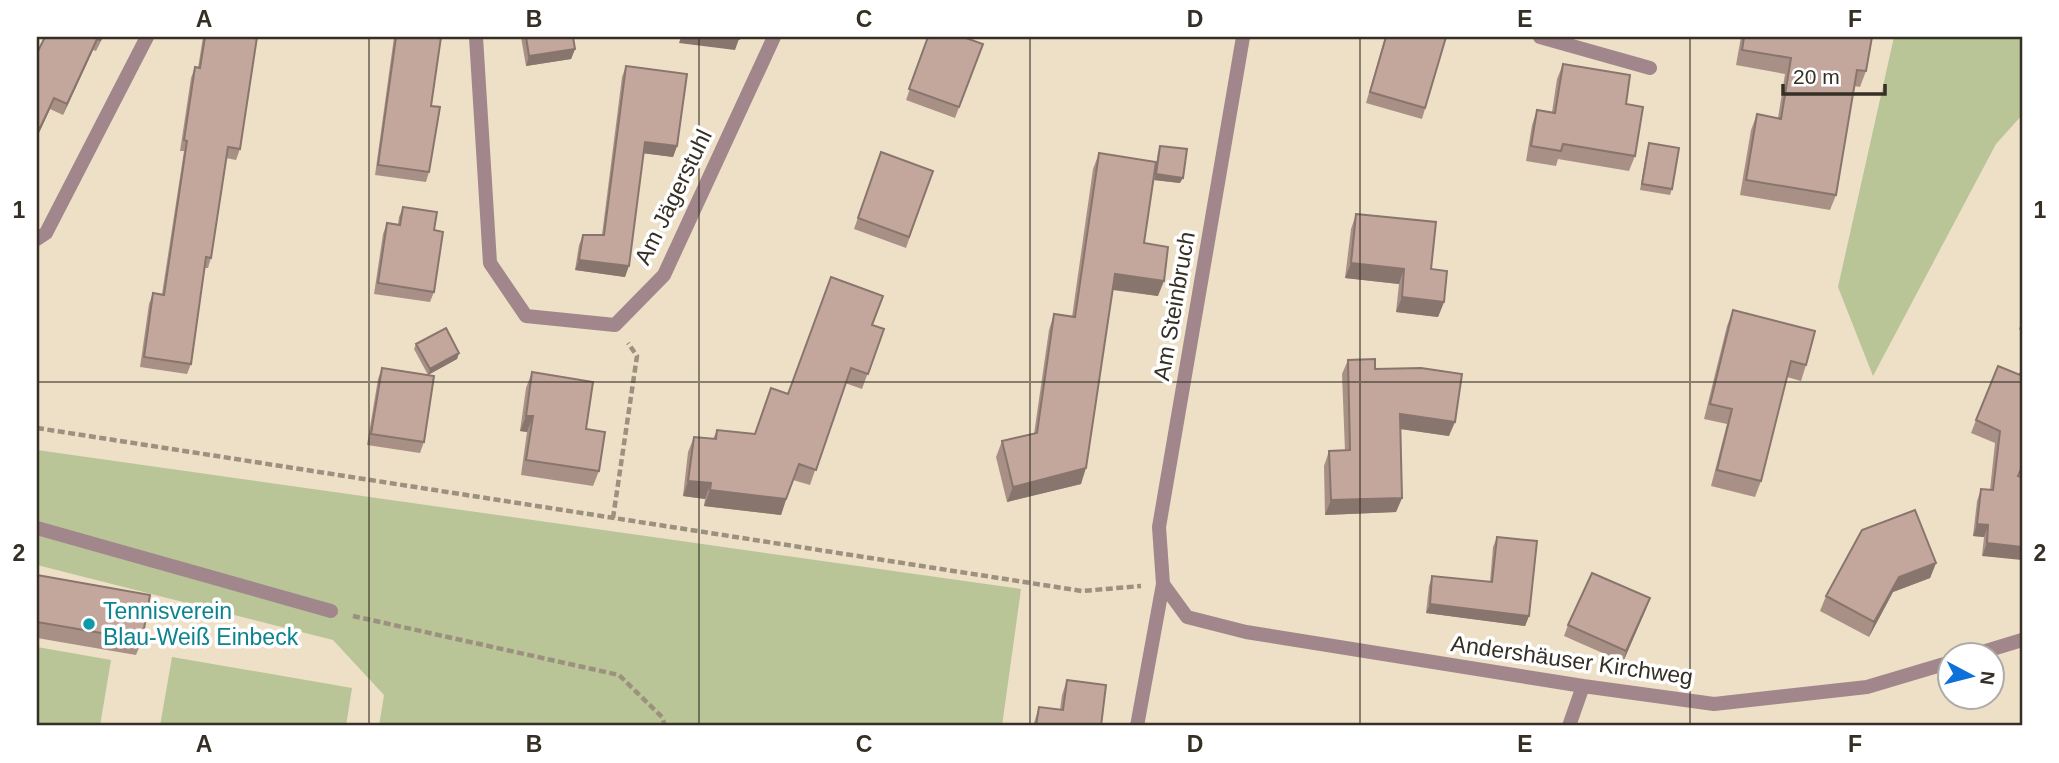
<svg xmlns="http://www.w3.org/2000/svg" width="2059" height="763" font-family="Arial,sans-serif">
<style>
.green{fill:#b9c497}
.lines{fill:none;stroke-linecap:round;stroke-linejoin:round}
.path{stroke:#9c917f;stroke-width:4.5;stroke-dasharray:7 3.5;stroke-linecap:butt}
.lane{stroke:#a1868c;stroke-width:14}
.street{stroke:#a1868c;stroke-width:14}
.wall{fill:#a89086}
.shaded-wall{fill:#88756d}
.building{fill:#c3a79c;stroke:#88756d;stroke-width:2}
.grid{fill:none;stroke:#352f25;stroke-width:2;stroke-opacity:0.55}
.culture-dot{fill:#0f9aa8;stroke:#fff;stroke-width:2.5}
.labels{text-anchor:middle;stroke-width:7;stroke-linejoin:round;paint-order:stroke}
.street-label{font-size:23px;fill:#352f25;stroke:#fff}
.culture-label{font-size:23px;fill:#0d838f;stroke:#fff;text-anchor:start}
.neatline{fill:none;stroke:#352f25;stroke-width:2.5}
.grid-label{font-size:23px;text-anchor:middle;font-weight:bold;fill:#352f25}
</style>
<rect width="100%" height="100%" fill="#eedfc7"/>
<!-- green -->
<path class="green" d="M1894 37H2022V115L1996 144 1873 376 1838 287Z
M37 450 1021 589 1002 726H379L384 695 333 640 37 565Z
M37 647 111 660 100 726H37Z
M172 657 352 688 346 726H160Z"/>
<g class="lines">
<!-- path -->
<path class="path" d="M37 428 1082 591 1141 586
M613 518 637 356 628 343
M353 616 619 675 662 717 665 726"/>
<!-- lane -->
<path class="lane" d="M37 528 331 611"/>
<!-- street -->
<path class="street" d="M476 37 490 263 526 316 615 325 664 275 774 37
M1243 37 1159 527 1163 584 1187 617 1246 632 1583 686 1714 704 1867 687 1951 662
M1540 37 1650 68
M37 239 46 233 147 37
M1976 654 2022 640
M1137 726 1163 584
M1569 726 1583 686"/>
</g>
<!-- wall -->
<path class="wall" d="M45 37H103L96 51 93 50 63 115 50 109 37 137V53Z
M203 37H257L240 149 236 160 226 158 211 258 208 268H205L191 364 187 374 140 367 149 304 153 293 162 294 184 151H180L191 78 195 67 198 68Z
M394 37H441L431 106 429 172 426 182 375 175Z
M521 37H573L575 49 571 59 526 66Z
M928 37 983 44 955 118 906 100Z
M1385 37H1446L1422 119 1366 103Z
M1741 37H1872L1866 71 1860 87 1854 86 1836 195 1830 210 1740 195 1751 130 1757 114 1778 118 1785 74 1736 65Z
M1563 64 1626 104 1635 156 1629 171 1558 159 1556 166 1526 161 1532 125 1537 110 1552 112 1557 79Z
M626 66 677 146 673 157 644 153 625 277 575 270 579 245 583 235H602L622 77Z
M1649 143 1672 189 1670 195 1640 190 1647 149Z
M1160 146 1180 183 1154 180 1158 152Z
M881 152 933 171 906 248 854 229Z
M1099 153 1144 243 1158 296 1112 290 1081 484 1007 502 996 457 1002 441 1034 434 1049 330 1054 314 1072 317 1093 169Z
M403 207 434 230V292L430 302 374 294 383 234 387 223 398 225 399 217Z
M1356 214 1431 269 1444 302 1438 317 1396 312 1399 284 1345 278 1351 229Z
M1733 310 1806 365 1801 381 1787 377 1761 481 1755 497 1711 486 1727 424 1704 419 1727 326Z
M2022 320V334L2019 329Z
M872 325 884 329 862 389 845 383 810 485 793 480 781 515 704 506 705 499 683 496 688 452 694 437 713 439 717 430 755 434Z
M416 344 459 353 457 359 428 375 414 349Z
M1348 360 1375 369 1449 436 1400 429 1402 498 1396 512 1325 515 1324 466 1329 451H1345L1342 374Z
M382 368 424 442 420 453 367 445 378 379Z
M532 372 586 429 599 471 593 486 521 475 527 432 520 431 526 388Z
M2020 375 2022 468 1982 556 1984 537 1973 536 1977 501 1981 489 1990 490 1995 443 1971 433 1976 420Z
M1497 537 1529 616 1525 626 1426 613 1429 586 1432 576 1490 582 1493 547Z
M1936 563 1930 578 1893 592 1869 637 1820 611 1826 596Z
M37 575 142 640 136 655 37 638Z
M1646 609 1623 662 1564 636 1568 625Z
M1067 680 1101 726H1033L1039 707 1060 710 1062 695Z"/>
<!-- shaded-wall -->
<path class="shaded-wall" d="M681 37H719L739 39 735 50 679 43Z
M97 39 93 50 63 115 67 104Z
M575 49 571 59 526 66 529 56Z
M54 98 50 109 37 137 40 128Z
M645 142 677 146 673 157 641 153Z
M1156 174 1183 178 1180 183 1154 180Z
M579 260 629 266 625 277 575 270Z
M1351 263 1404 269 1399 284 1345 278Z
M1115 274 1164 281 1158 296 1109 289Z
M1402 297 1444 302 1438 317 1396 312Z
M459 353 457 359 428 375 430 369Z
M1400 414 1455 422 1449 436 1394 428Z
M526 416H533L527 432 520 431Z
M1086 468 1081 484 1007 502 1013 487Z
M688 481 711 483 705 499 683 496Z
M710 490 786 499 781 515 704 506Z
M1402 498 1396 512 1325 515 1331 500Z
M1977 524 1988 525 1984 537 1973 536Z
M1987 543 2022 547V560L1982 556Z
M1936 563 1930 578 1893 592 1869 637 1874 622 1899 577Z
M1650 598 1646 609 1623 662 1626 651Z
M1430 604 1529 616 1525 626 1426 613Z"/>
<!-- building -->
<path class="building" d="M45 37H102L100 40 97 39 67 104 54 98 40 128 37 126V53Z
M205 37H257L240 149 228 147 211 258 206 257 191 364 144 357 153 293 164 295 187 141 184 140 195 67 200 68Z
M396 37H441L431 106 440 107 429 172 378 165Z
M526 37H573L575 49 529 56Z
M719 37H739V39Z
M928 37H963L983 44 959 107 909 89Z
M1386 37H1446L1425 108 1370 92Z
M1744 37H1872L1866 71 1857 70 1836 195 1746 180 1757 114 1781 119 1791 58 1742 50Z
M1563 64 1630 75 1626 104 1643 107 1635 156 1563 144 1561 151 1531 146 1537 110 1555 113Z
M626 66 687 74 677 146 645 142 629 266 579 260 583 235H604Z
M1649 143 1679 148 1672 189 1642 184Z
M1160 146 1187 149 1183 178 1156 174Z
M881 152 933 171 909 237 858 218Z
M1099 153 1156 162 1144 243 1168 247 1164 281 1115 274 1086 468 1013 487 1002 441 1037 433 1054 314 1075 317Z
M403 207 437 212 434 230 443 232 434 292 378 283 387 223 400 225Z
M1356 214 1436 222 1431 269 1447 271 1444 302 1402 297 1404 269 1351 263Z
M831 277 883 296 872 325 884 329 868 374 851 368 816 470 799 464 786 499 710 490 711 483 688 481 694 437 716 439 717 430 755 434 771 388 788 394Z
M1733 310 1815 331 1806 365 1791 361 1761 481 1717 470 1732 409 1710 404Z
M446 328 459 353 430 369 416 344Z
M1375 359V369L1421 368 1462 374 1455 422 1400 414 1402 498 1331 500 1329 451 1350 450 1348 360Z
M1998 366 2020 375 2022 369V467L2018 476 2022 477V547L1987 543 1988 525 1977 524 1981 489 1993 490 2000 431 1976 420Z
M382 368 434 376 424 442 371 434Z
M532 372 593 382 586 429 605 432 599 471 526 460 533 416H526Z
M1915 510 1936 563 1899 577 1874 622 1826 596 1862 530Z
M1497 537 1537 541 1529 616 1430 604 1432 576 1492 582Z
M1592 573 1650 598 1626 651 1568 625Z
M37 575 150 595 142 640 37 622Z
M1067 680 1106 685 1101 726H1036L1039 707 1063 710Z"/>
<!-- grid -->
<path class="grid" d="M369 37V726M699 37V726M1030 37V726M1360 37V726M1690 37V726M37 382H2022"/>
<!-- markers -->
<circle class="culture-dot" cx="89" cy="624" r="7"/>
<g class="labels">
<!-- street labels -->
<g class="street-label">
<text transform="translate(673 197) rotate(-64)" y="8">Am Jägerstuhl</text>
<text transform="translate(1174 306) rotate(-80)" y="8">Am Steinbruch</text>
<text transform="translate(1572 660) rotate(8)" y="8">Andershäuser Kirchweg</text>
</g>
<!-- culture labels -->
<g class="culture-label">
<text x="103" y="619">Tennisverein<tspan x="103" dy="26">Blau-Weiß Einbeck</tspan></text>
</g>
</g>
<!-- border -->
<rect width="2059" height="763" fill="none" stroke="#ffffff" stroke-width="77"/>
<!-- north arrow -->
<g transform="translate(1971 676) rotate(97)"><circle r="33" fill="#ffffff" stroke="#aeaca8" stroke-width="2"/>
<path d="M0-5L12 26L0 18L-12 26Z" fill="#0d71d9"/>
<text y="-10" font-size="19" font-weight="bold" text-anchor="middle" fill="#352f25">N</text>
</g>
<!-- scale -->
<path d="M1783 84v10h102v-10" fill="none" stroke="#352f25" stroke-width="3.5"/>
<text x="1793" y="84" font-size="21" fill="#352f25" stroke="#ffffff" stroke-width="5" paint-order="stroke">20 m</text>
<rect x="38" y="38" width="1983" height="686" class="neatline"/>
<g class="grid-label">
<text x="204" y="27">A</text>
<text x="534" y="27">B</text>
<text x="864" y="27">C</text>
<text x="1195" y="27">D</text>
<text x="1525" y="27">E</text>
<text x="1855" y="27">F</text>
<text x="19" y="218">1</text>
<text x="2040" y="218">1</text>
<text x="19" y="561">2</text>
<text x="2040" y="561">2</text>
<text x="204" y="752">A</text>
<text x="534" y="752">B</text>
<text x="864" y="752">C</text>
<text x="1195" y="752">D</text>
<text x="1525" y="752">E</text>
<text x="1855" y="752">F</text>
</g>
</svg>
